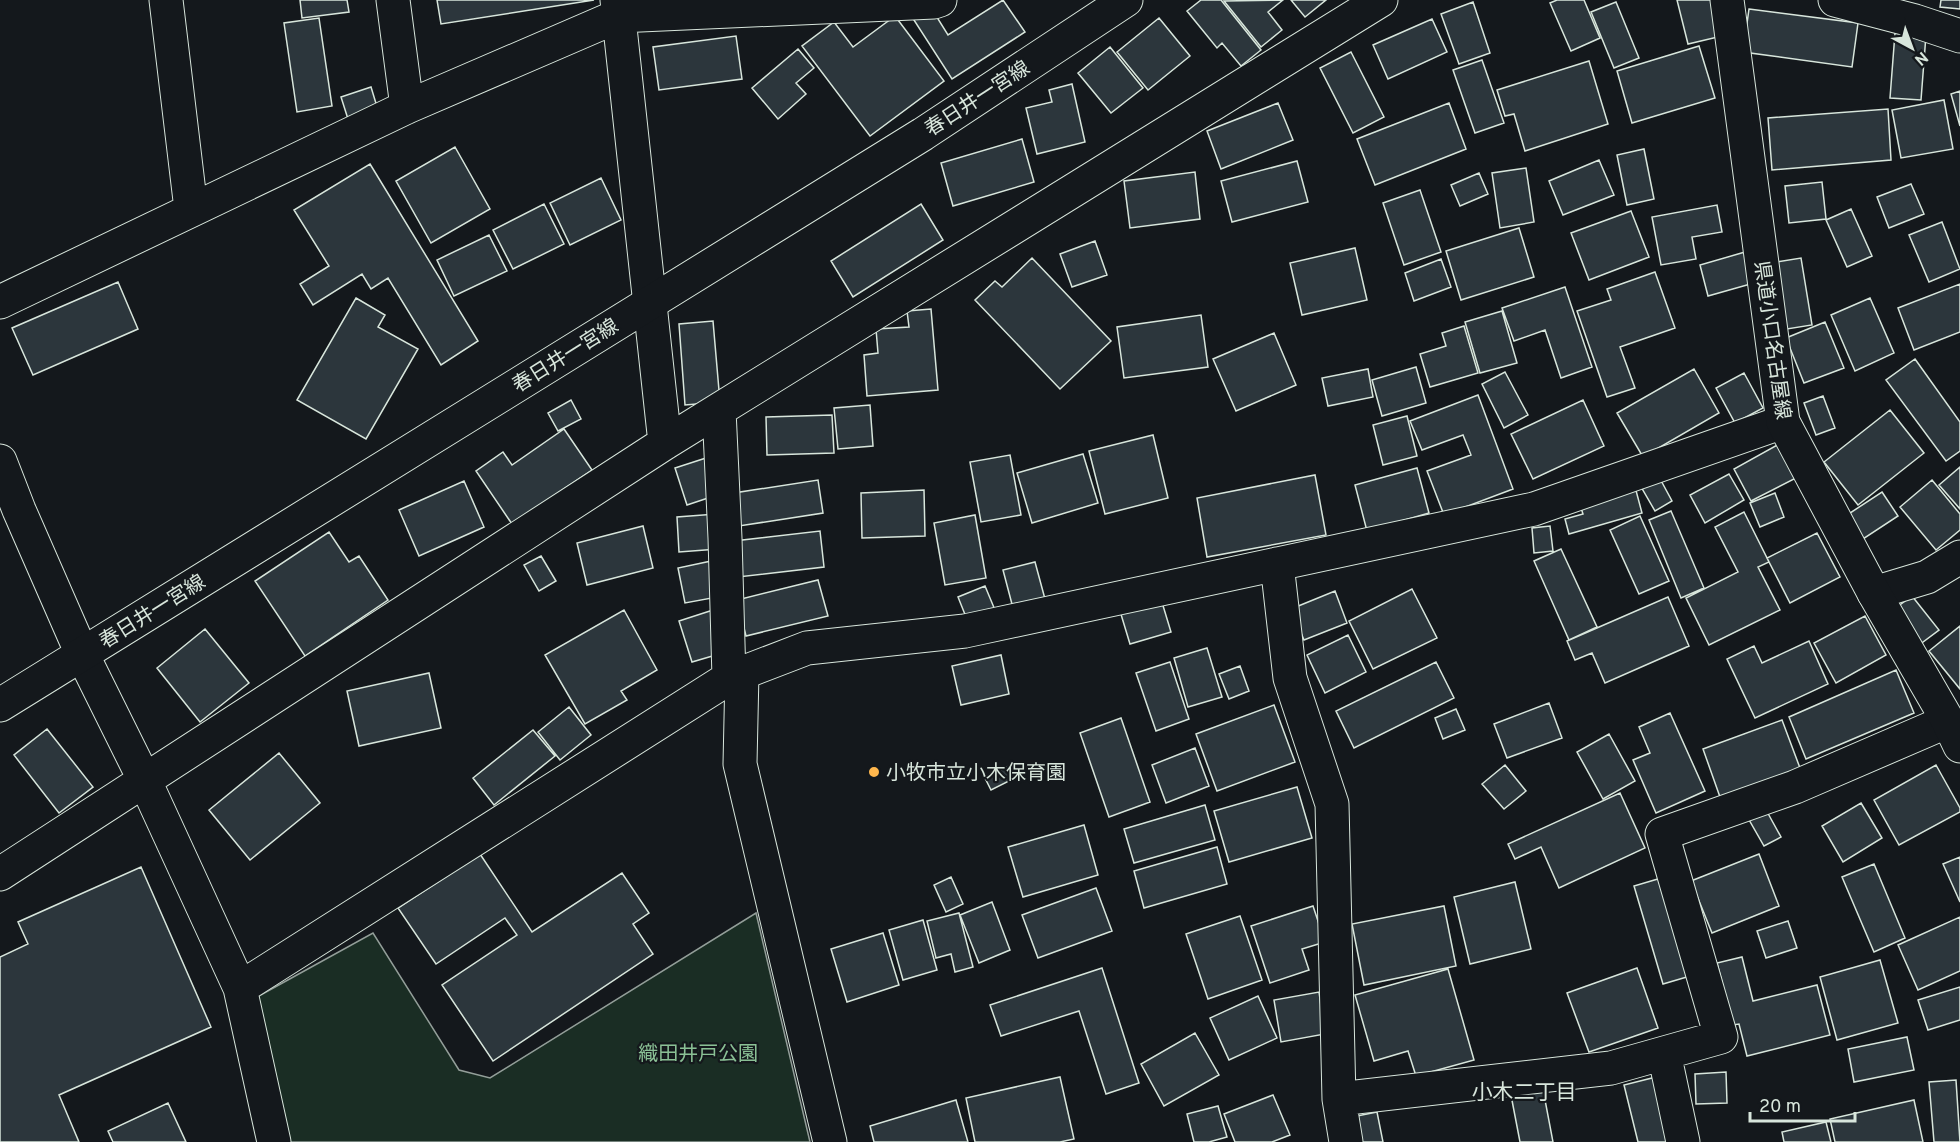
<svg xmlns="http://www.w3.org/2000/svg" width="1960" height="1142" font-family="Overpass,'Noto Sans JP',sans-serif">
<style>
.green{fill:#1a2d24;stroke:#939e99;stroke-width:1.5}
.building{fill:#2c363c;stroke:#d8e6dc;stroke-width:1.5}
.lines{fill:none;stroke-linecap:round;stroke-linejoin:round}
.minor-casing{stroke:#d8e6dc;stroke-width:35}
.major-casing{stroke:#d8e6dc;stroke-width:35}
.minor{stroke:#14181c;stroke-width:33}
.major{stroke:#14181c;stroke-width:33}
.poi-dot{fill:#ffb74d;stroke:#14181c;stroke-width:2}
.labels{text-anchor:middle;stroke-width:4.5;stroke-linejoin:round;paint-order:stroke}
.street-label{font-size:20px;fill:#d8e6dc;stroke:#14181c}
.poi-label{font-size:20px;fill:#d8e6dc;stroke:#14181c;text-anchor:start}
.park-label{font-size:20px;fill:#8ac095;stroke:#14181c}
.neighbourhood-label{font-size:21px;fill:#d8e6dc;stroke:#14181c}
</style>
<rect width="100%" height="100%" fill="#14181c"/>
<!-- green -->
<path class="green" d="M756 913 810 1142H290L257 997 373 933 459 1070 490 1078Z"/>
<!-- building -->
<path class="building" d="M300 0H347L349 12 302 18Z
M437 0H594L441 24Z
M1003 0 1025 32 952 79 912 17 930 6 948 35Z
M1201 0H1221L1261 50 1241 66 1222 43 1217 48 1187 11Z
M1283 0 1268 12 1282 30 1261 47 1224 1Z
M1291 0H1326L1305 17Z
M1557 0H1584L1600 38 1571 51 1550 3Z
M1677 0H1713L1722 36 1688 44Z
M1941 0H1960V9L1940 7Z
M1473 2 1490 53 1459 64 1441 14Z
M1616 2 1639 58 1614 68 1591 12Z
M1749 9 1858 23 1852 67 1743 52Z
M895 16 944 81 870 136 802 46 834 22 853 47Z
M319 18 332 106 297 112 284 23Z
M1159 18 1190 56 1148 90 1117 52Z
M1432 19 1447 52 1388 79 1373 45Z
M1895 33 1926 35 1921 100 1890 98Z
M736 36 742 79 659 90 653 47Z
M1699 46 1715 98 1632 123 1617 71Z
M1110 47 1143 88 1111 113 1078 73Z
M798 49 814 68 796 83 806 94 778 119 752 88Z
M1351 52 1384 117 1353 133 1320 68Z
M1482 60 1504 123 1475 133 1453 70Z
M1589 61 1608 124 1525 151 1514 114 1505 116 1497 90Z
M1072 84 1085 142 1037 154 1026 108 1052 102 1049 90Z
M371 87 378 110 348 119 341 97Z
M1960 91V126L1951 94Z
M1944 100 1953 149 1901 158 1892 110Z
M1278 103 1293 140 1221 169 1207 131Z
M1449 103 1466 149 1375 185 1357 139Z
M1888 109 1891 160 1772 170 1768 118Z
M1022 139 1034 182 953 206 941 163Z
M455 147 490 209 431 243 396 181Z
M1644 149 1654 199 1627 205 1617 155Z
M1599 160 1614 195 1563 215 1549 181Z
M1297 161 1308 202 1232 222 1221 181Z
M370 164 478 341 441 365 388 278 371 289 362 274 313 305 300 284 329 266 294 210Z
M1526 168 1534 222 1500 228 1492 173Z
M1195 172 1200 219 1130 228 1124 181Z
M1479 173 1488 194 1460 206 1451 185Z
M601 178 621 220 570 245 550 203Z
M1822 182 1826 219 1789 223 1785 186Z
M1911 184 1924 214 1889 228 1877 197Z
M1420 190 1441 252 1404 265 1383 203Z
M544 204 564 244 513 269 493 230Z
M921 204 943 240 853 297 831 261Z
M1717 205 1722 232 1692 237 1696 259 1661 265 1652 217Z
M1851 209 1872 256 1847 267 1826 220Z
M1631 211 1649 257 1589 280 1571 233Z
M1942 222 1960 269 1929 282 1909 235Z
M1519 228 1534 277 1461 300 1446 251Z
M489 235 507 271 454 296 437 260Z
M1095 241 1107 275 1072 287 1060 254Z
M1355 248 1367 300 1302 315 1290 263Z
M1745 252 1754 283 1708 296 1700 265Z
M1032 258 1111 341 1060 389 975 300 995 281 1002 287Z
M1801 258 1812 325 1787 329 1776 262Z
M1441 259 1451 287 1414 301 1405 273Z
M1655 272 1675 328 1620 347 1635 388 1607 397 1577 311 1611 300 1607 289Z
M118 282 138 329 33 375 12 328Z
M1960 284V332L1914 350 1898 308Z
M1565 287 1592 367 1561 378 1545 330 1514 341 1502 308Z
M356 298 385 315 378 327 418 349 366 439 297 400Z
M1870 298 1894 353 1855 371 1831 315Z
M931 309 938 390 867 396 864 355 878 353 876 329 909 327 907 311Z
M1502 311 1517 363 1480 373 1465 322Z
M1201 315 1208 367 1124 378 1117 327Z
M713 321 720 402 685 405 679 324Z
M1825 322 1844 368 1804 383 1786 338Z
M1464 326 1478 373 1430 387 1420 354 1446 346 1442 333Z
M1274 333 1296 385 1236 411 1213 359Z
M1915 359 1960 422V451L1946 461 1886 380Z
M1416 367 1426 403 1382 416 1372 380Z
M1368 369 1373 397 1328 406 1322 378Z
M1694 369 1719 413 1643 457 1617 413Z
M1505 372 1528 415 1504 428 1482 384Z
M1744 373 1763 408 1735 423 1716 388Z
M1478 395 1513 489 1444 515 1427 471 1471 455 1463 435 1422 450 1410 421Z
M1823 396 1835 428 1816 435 1804 403Z
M571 400 581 419 558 431 548 413Z
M1583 400 1604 446 1533 479 1511 434Z
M870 405 873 446 838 449 834 408Z
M1890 410 1924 453 1858 505 1824 462Z
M832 415 834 453 767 455 766 417Z
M1407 416 1417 456 1383 465 1373 425Z
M564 429 592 470 512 524 476 471 503 452 512 465Z
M1153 435 1168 498 1105 514 1089 451Z
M1779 444 1796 478 1751 501 1734 469Z
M1083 454 1098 503 1032 523 1017 473Z
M1010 455 1021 515 981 522 970 462Z
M709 457 720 494 687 505 675 468Z
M1960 467V509L1939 485Z
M1417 468 1429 513 1367 531 1355 485Z
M1729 474 1744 500 1705 523 1690 495Z
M1315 475 1326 535 1207 557 1197 498Z
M1658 475 1672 501 1655 511 1640 485Z
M818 480 823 513 739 526 734 493Z
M1932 480 1960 514V530L1936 550 1900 507Z
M464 481 484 527 419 556 399 510Z
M1634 483 1642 513 1569 534 1565 519 1583 514 1578 499Z
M924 490 925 536 862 538 861 493Z
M1882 492 1898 516 1863 539 1847 515Z
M1775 493 1784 517 1760 527 1750 503Z
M1671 511 1704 588 1681 598 1649 520Z
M1744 512 1769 562 1758 567 1780 610 1709 645 1686 598 1738 572 1715 527Z
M716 514 718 549 679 552 677 517Z
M975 515 986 578 945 585 934 523Z
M1640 516 1669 581 1639 594 1610 530Z
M643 526 653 568 587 585 577 543Z
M1550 526 1553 551 1534 553 1532 528Z
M820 531 824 567 738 577 734 541Z
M329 532 349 562 359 556 388 600 305 656 255 581Z
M1817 533 1840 577 1790 603 1767 558Z
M1561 549 1597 627 1569 640 1534 561Z
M541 556 556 581 539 591 524 565Z
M716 560 723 596 685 603 678 568Z
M1035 562 1045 599 1013 608 1003 570Z
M818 580 828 616 746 636 737 600Z
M985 586 995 610 968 622 958 597Z
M1412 589 1437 638 1373 669 1349 621Z
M1335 591 1347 623 1304 640 1291 609Z
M1912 596 1939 630 1915 648 1889 613Z
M1668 597 1689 646 1605 683 1592 653 1575 660 1567 641Z
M1161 599 1171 632 1130 644 1120 611Z
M624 610 657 670 621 691 627 700 585 724 545 655Z
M713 610 726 652 692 662 679 621Z
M1865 616 1886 655 1836 683 1814 643Z
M1960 626V689L1929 651Z
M205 629 249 683 200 722 157 668Z
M1348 635 1366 672 1325 693 1307 655Z
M1809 641 1828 684 1755 718 1727 659 1754 646 1762 663Z
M1207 648 1222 697 1188 707 1174 658Z
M1001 655 1009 694 961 705 952 666Z
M1170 662 1189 719 1156 731 1136 673Z
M1436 662 1454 698 1354 748 1336 711Z
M1240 666 1249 691 1229 699 1219 674Z
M1896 670 1914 713 1806 759 1789 717Z
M429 673 441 728 359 746 347 691Z
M1549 703 1562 738 1507 758 1494 724Z
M1274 705 1295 762 1217 791 1196 734Z
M569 707 591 735 560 760 538 732Z
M1456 709 1465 730 1443 739 1435 718Z
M1670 713 1705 791 1656 813 1633 760 1650 753 1639 727Z
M1121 718 1150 802 1109 817 1080 733Z
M1782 720 1800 768 1720 797 1703 749Z
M47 729 93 787 59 813 14 755Z
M533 730 555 756 494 805 473 778Z
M1609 734 1635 781 1603 799 1577 752Z
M1195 748 1209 786 1166 803 1152 765Z
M279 753 320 803 250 860 209 810Z
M1505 765 1526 791 1504 809 1482 784Z
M1936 765 1960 808V812L1899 845 1874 800Z
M1009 766 1015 778 991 790 985 778Z
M1297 787 1312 838 1229 862 1214 811Z
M1620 793 1645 848 1559 888 1541 847 1515 859 1508 844Z
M1861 803 1882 838 1843 862 1822 826Z
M1205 805 1215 840 1134 863 1124 829Z
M1765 808 1781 837 1764 846 1748 818Z
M1084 825 1098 875 1023 897 1008 847Z
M1217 847 1227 884 1144 908 1134 871Z
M480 854 532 932 622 873 649 913 633 924 653 954 493 1061 442 985 517 935 505 918 436 964 398 908Z
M1759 854 1779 906 1712 933 1691 881Z
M1960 857V902L1943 864Z
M1874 864 1905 938 1874 952 1842 877Z
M141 867 211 1027 59 1095 79 1142H0V957L28 944 18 922Z
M1668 876 1697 974 1663 984 1634 886Z
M951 877 963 904 946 912 934 885Z
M1515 882 1531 949 1470 964 1454 897Z
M1096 888 1112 931 1038 958 1022 915Z
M992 902 1010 950 979 963 960 915Z
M1313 906 1325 942 1302 949 1309 970 1270 983 1251 926Z
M1444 906 1456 966 1364 985 1352 924Z
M959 913 973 967 955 972 951 954 936 958 927 921Z
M1240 916 1262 980 1208 999 1186 934Z
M1960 917V971L1918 990 1898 945Z
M923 920 937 970 903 980 889 930Z
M1788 921 1797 948 1766 958 1757 931Z
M883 933 899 985 847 1002 831 949Z
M1742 957 1753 1001 1817 985 1830 1035 1747 1056 1739 1024 1733 1025 1717 963Z
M1880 960 1898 1023 1837 1040 1820 977Z
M1102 968 1139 1083 1106 1094 1079 1011 1001 1036 990 1005Z
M1637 968 1658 1028 1589 1052 1567 993Z
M1448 969 1474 1060 1416 1076 1408 1051 1374 1061 1355 995Z
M1960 987V1020L1928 1030 1918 1000Z
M1319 992 1325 1034 1281 1042 1274 1000Z
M1258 996 1277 1038 1229 1060 1210 1018Z
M1195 1033 1219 1075 1164 1106 1141 1064Z
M1907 1037 1914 1070 1854 1082 1848 1049Z
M1726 1072 1727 1103 1696 1104 1695 1074Z
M1660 1076 1675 1142H1638L1624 1085Z
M1060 1077 1074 1139 1060 1142H975L966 1098Z
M1956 1080 1960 1142H1934L1929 1082Z
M1542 1084 1553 1142H1520L1510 1090Z
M1273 1095 1290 1135 1272 1142H1235L1224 1114Z
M956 1100 968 1142H874L870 1126Z
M1914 1100 1923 1142H1835L1830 1119Z
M168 1103 186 1142H113L108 1131Z
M1218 1106 1227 1137 1209 1142H1194L1187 1114Z
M1377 1112 1383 1142H1356L1352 1117Z
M1826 1122 1831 1142H1784L1782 1132Z"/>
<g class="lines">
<!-- minor casing -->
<g class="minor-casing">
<path id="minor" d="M166 0 191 209
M393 0 407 107
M617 0 665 443
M1835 0 1915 21 1960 36
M0 302 407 107 618 16 934 2 940 0
M719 410 725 538 729 678
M0 461 19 510 82 654 144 779 240 988 274 1142
M1277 564 1290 678 1332 804 1339 1099 1346 1142
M1874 593 1927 577 1960 557
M742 673 740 764 830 1142
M0 874 665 443 1381 0
M240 988 729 678 807 648 965 631 1534 509 1783 422
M1664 1053 1683 1142
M1339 1099 1611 1068 1721 1037 1662 834 1795 787 1948 721"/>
</g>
<!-- major casing -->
<g class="major-casing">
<path id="major" d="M1727 0 1783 422 1874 593 1948 721 1960 746
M0 705 923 134 1126 0"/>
</g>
<!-- minor -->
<use href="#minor" class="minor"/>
<!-- major -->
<use href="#major" class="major"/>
</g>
<!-- markers -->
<circle class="poi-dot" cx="874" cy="772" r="6"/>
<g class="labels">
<!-- street labels -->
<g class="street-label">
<text transform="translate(977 98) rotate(-33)" y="7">春日井一宮線</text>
<text transform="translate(1773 340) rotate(82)" y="7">県道小口名古屋線</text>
<text transform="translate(565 355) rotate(-32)" y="7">春日井一宮線</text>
<text transform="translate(152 611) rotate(-32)" y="7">春日井一宮線</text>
</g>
<!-- poi labels -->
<g class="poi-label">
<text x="886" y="779">小牧市立小木保育園</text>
</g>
<!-- park labels -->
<g class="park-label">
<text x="698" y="1060">織田井戸公園</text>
</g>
<!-- neighbourhood labels -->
<g class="neighbourhood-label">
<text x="1524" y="1099">小木二丁目</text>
</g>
</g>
<!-- north arrow -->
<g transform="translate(1912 48) rotate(139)" stroke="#14181c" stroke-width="4.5" paint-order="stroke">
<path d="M0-4.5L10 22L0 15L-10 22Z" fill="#d8e6dc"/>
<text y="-9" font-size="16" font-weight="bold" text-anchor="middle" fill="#d8e6dc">N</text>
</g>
<!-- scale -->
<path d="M1750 1112v9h105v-9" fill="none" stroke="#d8e6dc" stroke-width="3"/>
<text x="1759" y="1112" font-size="18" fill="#d8e6dc" stroke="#14181c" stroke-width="4.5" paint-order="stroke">20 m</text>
</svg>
